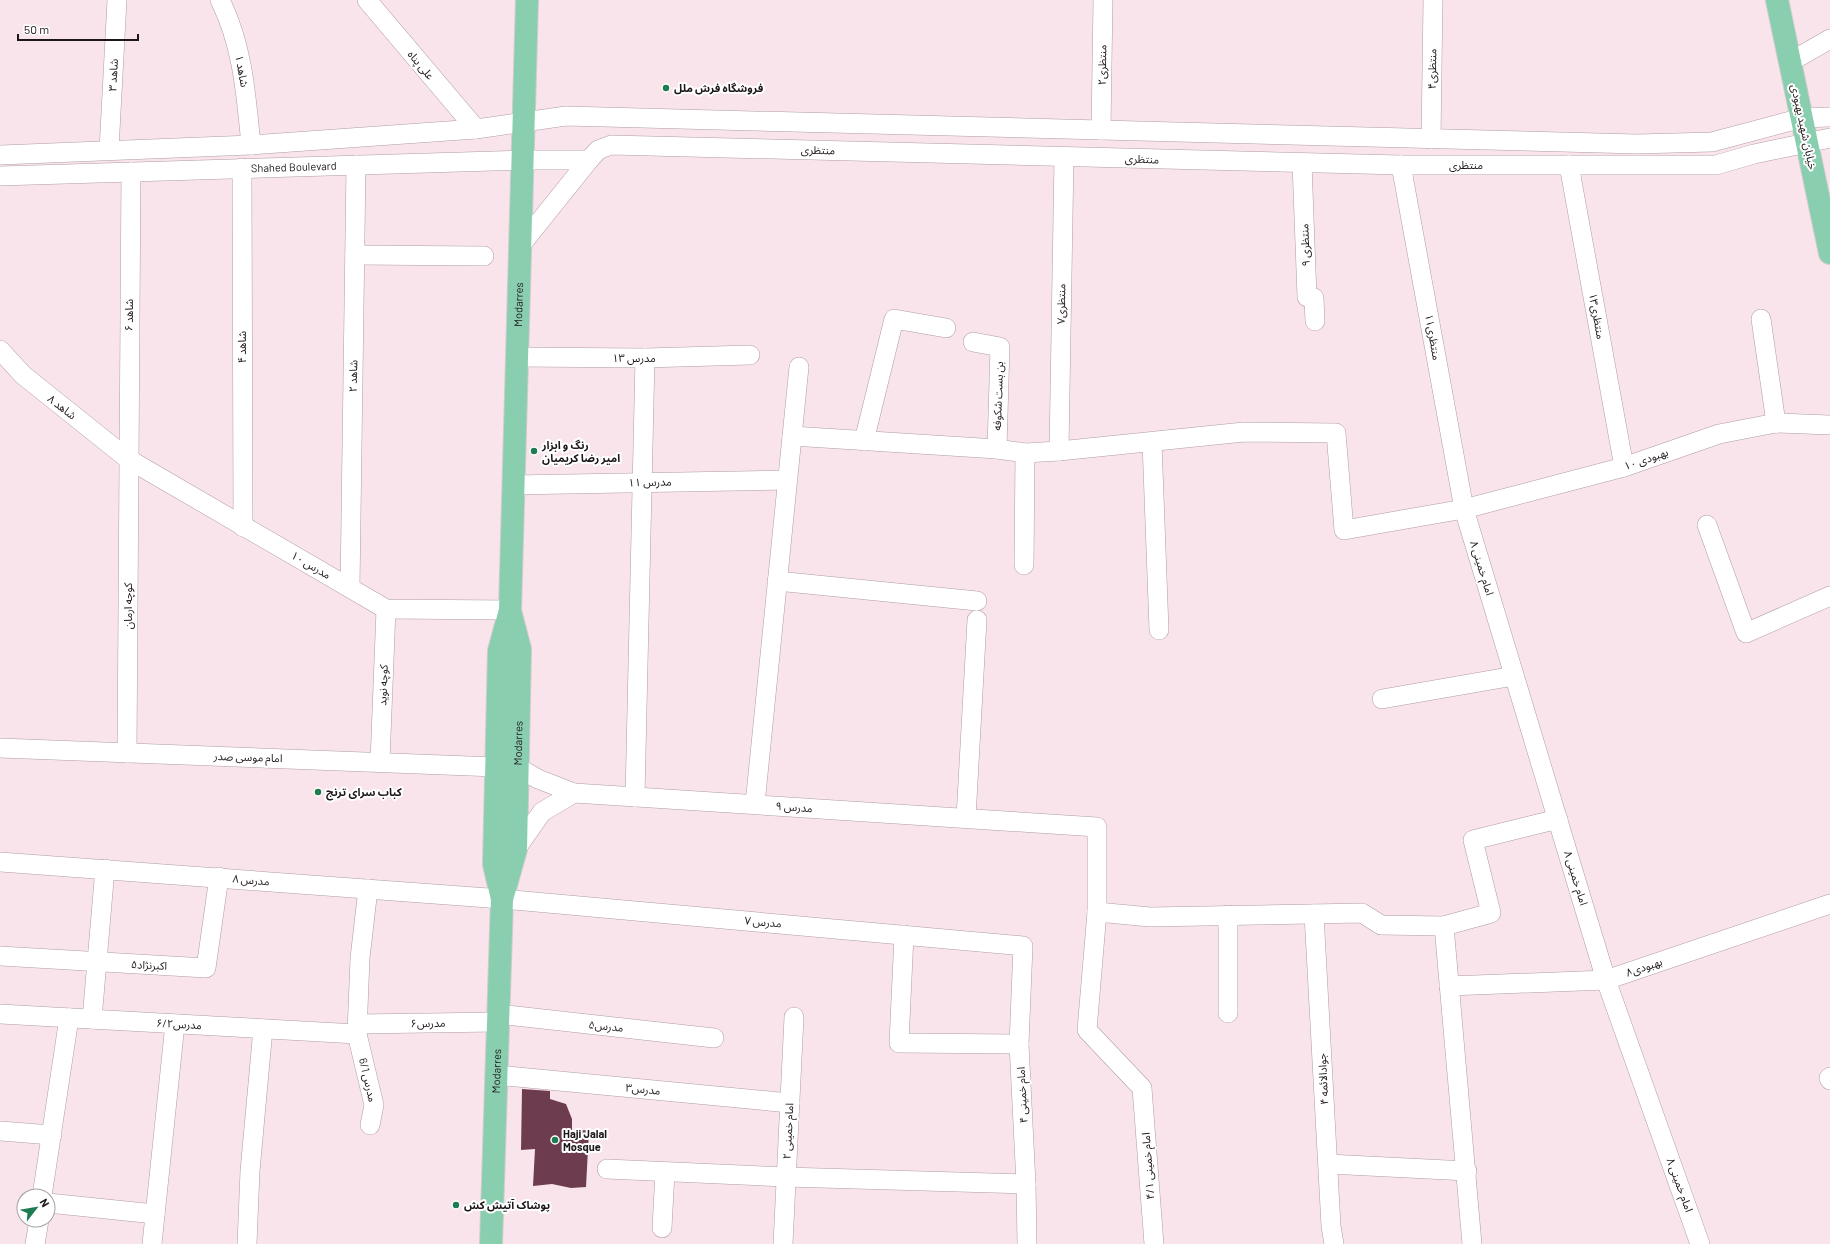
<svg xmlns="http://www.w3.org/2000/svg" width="1830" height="1244" font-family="Barlow,'Noto Sans Arabic',sans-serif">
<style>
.building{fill:#6d3d4f}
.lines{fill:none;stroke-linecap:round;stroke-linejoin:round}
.minor-casing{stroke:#b09da3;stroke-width:20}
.major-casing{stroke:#cdcccc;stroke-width:24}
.minor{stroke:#fff;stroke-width:19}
.major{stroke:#89ceae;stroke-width:22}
.poi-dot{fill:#1e7c53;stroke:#fff;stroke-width:1.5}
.labels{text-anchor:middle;stroke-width:4;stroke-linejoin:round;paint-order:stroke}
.street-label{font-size:11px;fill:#1d1618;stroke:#fff}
.poi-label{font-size:11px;font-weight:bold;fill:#1d1618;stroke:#fff;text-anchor:start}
</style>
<rect width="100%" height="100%" fill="#f8e4ea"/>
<!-- building -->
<path class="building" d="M522 1089 550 1091V1099L566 1104 572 1119V1131L589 1130 586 1187 571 1188 552 1184 533 1186 535 1149 521 1150Z"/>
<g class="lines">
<!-- minor casing -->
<g class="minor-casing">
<g id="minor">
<path d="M220 0C243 46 246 95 251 145"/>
<path d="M367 0 476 129"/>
<path d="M1790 62 1830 39"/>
<path d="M1101 130 1103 0"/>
<path d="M1431 139 1433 0"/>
<path d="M109 150 117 0"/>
<path d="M0 155 251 145 476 129 566 116 1637 144 1712 142 1802 118 1830 117"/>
<path d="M1302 163 1307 297 1314 298 1315 321"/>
<path d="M1401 165 1464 509 1606 980 1700 1244"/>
<path d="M1569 165 1624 467"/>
<path d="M242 168 243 527"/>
<path id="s1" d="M0 176 523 160H589"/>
<path d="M520 246 589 160 598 150 611 145 1401 165H1716L1754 154 1830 138"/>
<path d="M355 255 484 256"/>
<path d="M1761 319 1776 423"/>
<path d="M973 342 1000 347 997 449"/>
<path d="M0 350 23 375 128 459 386 609 510 610"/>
<path d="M517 357 645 358 750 355"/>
<path d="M792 436 997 449 1025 453 1059 451 1244 432 1336 433 1344 530 1464 509 1624 467 1719 434 1776 423 1830 425"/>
<path d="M864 441 894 319 946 328"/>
<path d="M1152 442 1159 630"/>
<path d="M1059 451 1064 157"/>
<path d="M513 485 787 480"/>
<path d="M1707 525 1746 633 1830 596"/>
<path d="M1024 565 1025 453"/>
<path d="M777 581 977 601"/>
<path d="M350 588 356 165"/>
<path d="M1382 699 1514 676"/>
<path d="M0 748 496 767"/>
<path d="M127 753 131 172"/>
<path d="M380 762 386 609"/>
<path d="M517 767 538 779 574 793"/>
<path d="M635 797 645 358"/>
<path d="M755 804 799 367"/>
<path d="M966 818 977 620"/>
<path d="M516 849 542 812 574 793 1097 827V912L1087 1030 1142 1088 1154 1244"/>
<path d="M0 862 502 899 1023 946 1019 1044 1026 1184 1027 1244"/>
<path d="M368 889 360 958 357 1034 374 1105 370 1125"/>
<path d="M1097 912 1150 917 1362 913 1381 925 1444 926 1491 913 1473 840 1558 819"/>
<path d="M1314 914 1331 1226 1334 1244"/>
<path d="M1444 926 1472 1244"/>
<path d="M904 935 899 1043 1019 1044"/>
<path d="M0 956 206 968 219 877"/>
<path d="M1449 986 1606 980 1830 904"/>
<path d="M1228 1013V915"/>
<path d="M0 1014 357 1034"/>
<path d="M498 1014 714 1038"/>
<path d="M92 1019 105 869"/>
<path d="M358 1024 498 1022"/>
<path d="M496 1075 790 1103"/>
<path d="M1830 1077 1829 1078 1830 1080"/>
<path d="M0 1131 52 1135"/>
<path d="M1328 1164 1467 1171"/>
<path d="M607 1169 786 1177 1026 1184"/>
<path d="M42 1196 69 1018"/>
<path d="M48 1203 155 1214"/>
<path d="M662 1228 665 1172"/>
<path d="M35 1244 39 1220"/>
<path d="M152 1244 175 1024"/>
<path d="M247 1244 250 1171 263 1029"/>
<path d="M783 1244 794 1017"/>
</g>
</g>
<!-- major casing -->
<g class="major-casing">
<g id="major">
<path d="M1777 0 1830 253"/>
<path id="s2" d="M502 899 494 864 499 651 510 610 527 0"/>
<path id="s3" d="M491 1244 502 899 516 849 520 649 510 611"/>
</g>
</g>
<!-- minor -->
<use href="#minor" class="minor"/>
<!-- major -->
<use href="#major" class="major"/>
</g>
<!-- markers -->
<g class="poi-dot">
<circle cx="666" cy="88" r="4"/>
<circle cx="534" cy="451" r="4"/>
<circle cx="318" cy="792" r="4"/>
<circle cx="555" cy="1140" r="4"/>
<circle cx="456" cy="1205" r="4"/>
</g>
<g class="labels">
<!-- street labels -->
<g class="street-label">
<text transform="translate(421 65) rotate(50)" y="4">علی پناه</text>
<text transform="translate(1102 65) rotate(-89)" y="4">منتظری۲</text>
<text transform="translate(1432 69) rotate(-89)" y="4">منتظری۴</text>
<text transform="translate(242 71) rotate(80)" y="4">شاهد ۱</text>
<text transform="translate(113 75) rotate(-87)" y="4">شاهد ۳</text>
<text transform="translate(1804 127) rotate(78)" y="4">خیابان شهید بهبودی</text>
<text transform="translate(818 150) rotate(1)" y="4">منتظری</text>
<text transform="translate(1142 159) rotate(2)" y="4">منتظری</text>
<text x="1466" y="169">منتظری</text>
<text dy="4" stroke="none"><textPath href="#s1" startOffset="294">Shahed Boulevard</textPath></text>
<text transform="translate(1305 245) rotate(-92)" y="4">منتظری ۹</text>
<text transform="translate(1061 304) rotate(-89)" y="4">منتظری۷</text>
<text dy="4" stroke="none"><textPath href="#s2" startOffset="597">Modarres</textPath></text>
<text transform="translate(129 315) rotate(-90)" y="4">شاهد ۶</text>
<text transform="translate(1597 316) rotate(80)" y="4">منتظری۱۳</text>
<text transform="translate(1433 337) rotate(80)" y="4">منتظری۱۱</text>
<text transform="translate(242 347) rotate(-90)" y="4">شاهد ۴</text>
<text x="634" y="362">مدرس ۱۳</text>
<text transform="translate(353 376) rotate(-89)" y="4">شاهد ۲</text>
<text transform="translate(998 396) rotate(-88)" y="4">بن بست شکوفه</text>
<text transform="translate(62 407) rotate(38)" y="4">شاهد ۸</text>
<text transform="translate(1646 459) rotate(-19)" y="4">بهبودی ۱۰</text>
<text transform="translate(650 482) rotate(-1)" y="4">مدرس ۱۱</text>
<text transform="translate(311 565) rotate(30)" y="4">مدرس ۱۰</text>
<text transform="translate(1482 568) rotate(73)" y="4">امام خمینی ۸</text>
<text transform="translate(128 606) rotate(-90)" y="4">کوچه ارمان</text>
<text transform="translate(383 685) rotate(-88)" y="4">کوچه نوید</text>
<text dy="4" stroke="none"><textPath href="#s3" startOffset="503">Modarres</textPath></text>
<text transform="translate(248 757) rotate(2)" y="4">امام موسی صدر</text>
<text transform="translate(794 807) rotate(4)" y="4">مدرس ۹</text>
<text transform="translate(1576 878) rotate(73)" y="4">امام خمینی ۸</text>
<text transform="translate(251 880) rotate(5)" y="4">مدرس ۸</text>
<text transform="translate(763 922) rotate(5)" y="4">مدرس ۷</text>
<text transform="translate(149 965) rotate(3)" y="4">اکبرنژاد۵</text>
<text transform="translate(1644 967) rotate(-19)" y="4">بهبودی۸</text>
<text transform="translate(428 1023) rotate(-1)" y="4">مدرس۶</text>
<text transform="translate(179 1024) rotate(3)" y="4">مدرس۶/۲</text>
<text transform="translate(606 1026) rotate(6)" y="4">مدرس۵</text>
<text dy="4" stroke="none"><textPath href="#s3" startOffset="173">Modarres</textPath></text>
<text transform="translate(1323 1079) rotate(-93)" y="4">جوادالائمه ۴</text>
<text transform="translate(368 1080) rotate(77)" y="4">مدرس 6/1</text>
<text transform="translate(643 1089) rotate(6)" y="4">مدرس۳</text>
<text transform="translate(1022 1095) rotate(-93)" y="4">امام خمینی ۴</text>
<text transform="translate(788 1131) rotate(-87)" y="4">امام خمینی ۲</text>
<text transform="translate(1148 1166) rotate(-94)" y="4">امام خمینی ۴/۱</text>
<text transform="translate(1680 1185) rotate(70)" y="4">امام خمینی ۸</text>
</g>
<!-- poi labels -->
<g class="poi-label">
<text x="674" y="92">فروشگاه فرش ملل</text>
<text x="542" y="449">رنگ و ابزار<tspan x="542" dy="13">امیر رضا کریمیان</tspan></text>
<text x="326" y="796">کباب سرای ترنج</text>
<text x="563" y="1138">Haji Jalal<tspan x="563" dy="13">Mosque</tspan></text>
<text x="464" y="1209">پوشاک آتیش کش</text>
</g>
</g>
<!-- north arrow -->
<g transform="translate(36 1208) rotate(59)"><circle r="19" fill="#ffffff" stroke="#a5a2a3"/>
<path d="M0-3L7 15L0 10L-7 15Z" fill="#1e7c53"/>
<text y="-6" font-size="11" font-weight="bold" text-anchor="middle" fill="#1d1618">N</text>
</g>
<!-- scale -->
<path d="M18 34v6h120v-6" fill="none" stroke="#1d1618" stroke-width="2"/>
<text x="24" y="34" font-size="12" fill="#1d1618" stroke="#ffffff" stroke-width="3" paint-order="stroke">50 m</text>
</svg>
